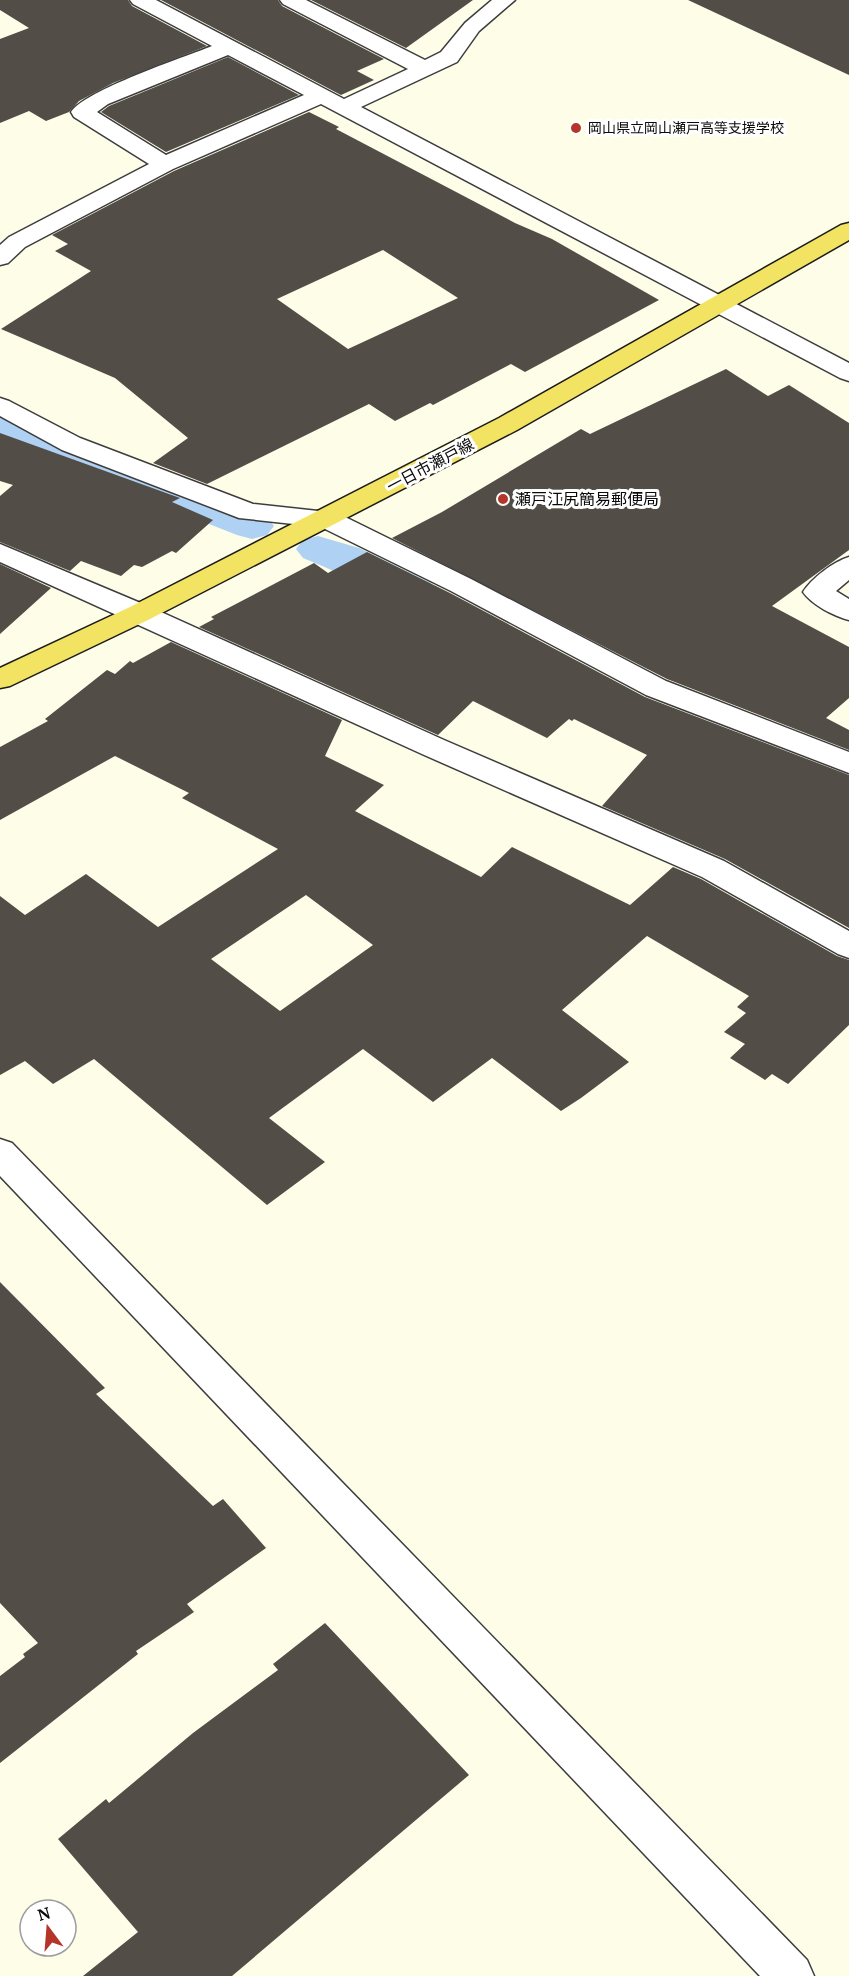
<svg xmlns="http://www.w3.org/2000/svg" width="849" height="1976" font-family="'PT Serif','Noto Sans JP',serif">
<style>
.lines{fill:none;stroke-linecap:round;stroke-linejoin:round}
.canal{fill:#afd1f3;fill-rule:evenodd}
.building{fill:#524d47;fill-rule:evenodd}
.minor-casing{stroke:#3d3d3d;stroke-width:3}
.major-casing{stroke:#1b1b1b;stroke-width:3}
.minor{fill:#fff;fill-rule:evenodd}
.major{fill:#f3e363;fill-rule:evenodd}
.poi-dot{fill:#b43529;stroke:#fff;stroke-width:2}
.labels{text-anchor:middle;stroke-width:6;stroke-linejoin:round;paint-order:stroke}
.far-poi-label{font-size:14px;fill:#0a0a0a;stroke:#fff;text-anchor:start}
.street-label{font-size:16px;fill:#0a0a0a;stroke:#fff}
.poi-label{font-size:16px;fill:#0a0a0a;stroke:#fff;text-anchor:start}
</style>
<rect width="100%" height="100%" fill="#fefde8"/>
<g class="lines">
<!-- canal -->
<path class="canal" d="M0 407 15 410 117 458 267 517 274 526 267 535 252 539 237 535 87 476 0 435Z
M318 536 359 548 431 583 437 593 431 603 415 607 399 603 327 568 303 558 296 549 303 540Z"/>
</g>
<!-- building -->
<path class="building" d="M0 0H128L132 6 207 46 113 83 79 101 69 112 46 121 29 111 0 123V39L29 28 0 10Z
M161 0H278L282 6 384 59 357 71 374 80 341 95Z
M311 0H473L406 48Z
M688 0H849V75Z
M228 57 299 95 166 152 101 112 109 106Z
M309 112 339 127 336 129 515 223 552 239 659 300 525 372 511 364 433 405 430 403 395 421 369 404 207 484 153 463 188 438 115 378 1 329 91 271 55 251 68 244 52 235 174 171ZM383 250 458 298 348 349 277 299Z
M726 369 768 396 789 385 849 423V550L772 606 849 647V698L826 718 849 730V750L667 679 392 538 442 512 581 429 590 434Z
M0 433 180 498 172 502 213 520 176 553 172 551 142 567 134 565 121 576 81 561 70 571 0 542V496L13 485 0 481Z
M367 552 450 593 645 697 849 775V928L725 859 602 806 647 755 574 719 572 721 569 719 547 738 473 701 438 735 199 627 214 619 211 617 314 563 328 573Z
M0 564 51 588 0 634Z
M171 642 342 720 325 756 384 785 355 811 481 877 512 847 630 905 673 867 701 879 837 956 849 960V1025L788 1084 772 1074 765 1080 730 1058 745 1044 724 1032 746 1013 737 1007 749 996 647 936 562 1010 629 1062 581 1098 561 1111 492 1058 433 1102 363 1049 269 1118 325 1162 267 1205 94 1059 53 1084 25 1061 0 1075V896L25 915 86 874 158 927 278 849 182 798 189 793 115 756 0 820V747L48 721 45 719 107 670 115 674 130 661 133 663ZM306 895 373 945 280 1011 211 959Z
M0 1282 105 1388 96 1394 213 1506 223 1499 266 1548 187 1604 194 1612 136 1651 138 1654 0 1763V1676L25 1657 23 1654 38 1643 0 1603Z
M325 1623 469 1775 232 1976H83L138 1932 58 1839 106 1799 109 1803 193 1733 278 1670 273 1664Z"/>
<g class="lines">
<!-- minor casing -->
<g class="minor-casing">
<path id="minor" d="M130 0H156L344 99 408 69 283 4 280 0H306L425 60 441 52 465 23 492 0H515L479 31 457 62 361 107 849 363V381L840 378 321 104 173 169 25 247 8 263 0 265V245L9 237 149 164 74 117 71 112C86 90 182 58 212 46L133 4ZM228 55 304 95 166 155 97 112 108 104Z
M0 398 9 401 80 438 253 504 337 513 471 579 666 681 849 752V773L646 695 451 591 321 527 239 518 62 450 0 416Z
M0 544 150 607 444 740 724 861 849 931V958L838 954 702 877 422 754 0 562Z
M849 557V580L836 591 849 599V620C834 616 812 605 803 592 812 578 833 562 849 557Z
M0 1139 12 1143 807 1960 814 1976H760L0 1176Z"/>
</g>
<!-- major casing -->
<g class="major-casing">
<path id="major" d="M849 223V240L517 430 150 619 10 686 0 688V668L130 607 499 418 841 225Z"/>
</g>
<!-- minor -->
<use href="#minor" class="minor"/>
<!-- major -->
<use href="#major" class="major"/>
</g>
<!-- markers -->
<g class="poi-dot">
<circle cx="576" cy="128" r="6"/>
<circle cx="503" cy="499" r="6"/>
</g>
<g class="labels">
<!-- far-poi labels -->
<g class="far-poi-label">
<text x="588" y="133">岡山県立岡山瀬戸高等支援学校</text>
</g>
<!-- street labels -->
<g class="street-label">
<text transform="translate(430 465) rotate(-28)" y="6">一日市瀬戸線</text>
</g>
<!-- poi labels -->
<g class="poi-label">
<text x="515" y="505">瀬戸江尻簡易郵便局</text>
</g>
</g>
<!-- north arrow -->
<g transform="translate(48 1928) rotate(344)"><circle r="28" fill="#ffffff" stroke="#9d9d9d" stroke-width="1.5"/>
<path d="M0-4.5L10 22L0 15L-10 22Z" fill="#b43529"/>
<text y="-9" font-size="16" font-weight="bold" text-anchor="middle" fill="#0a0a0a">N</text>
</g>
</svg>
